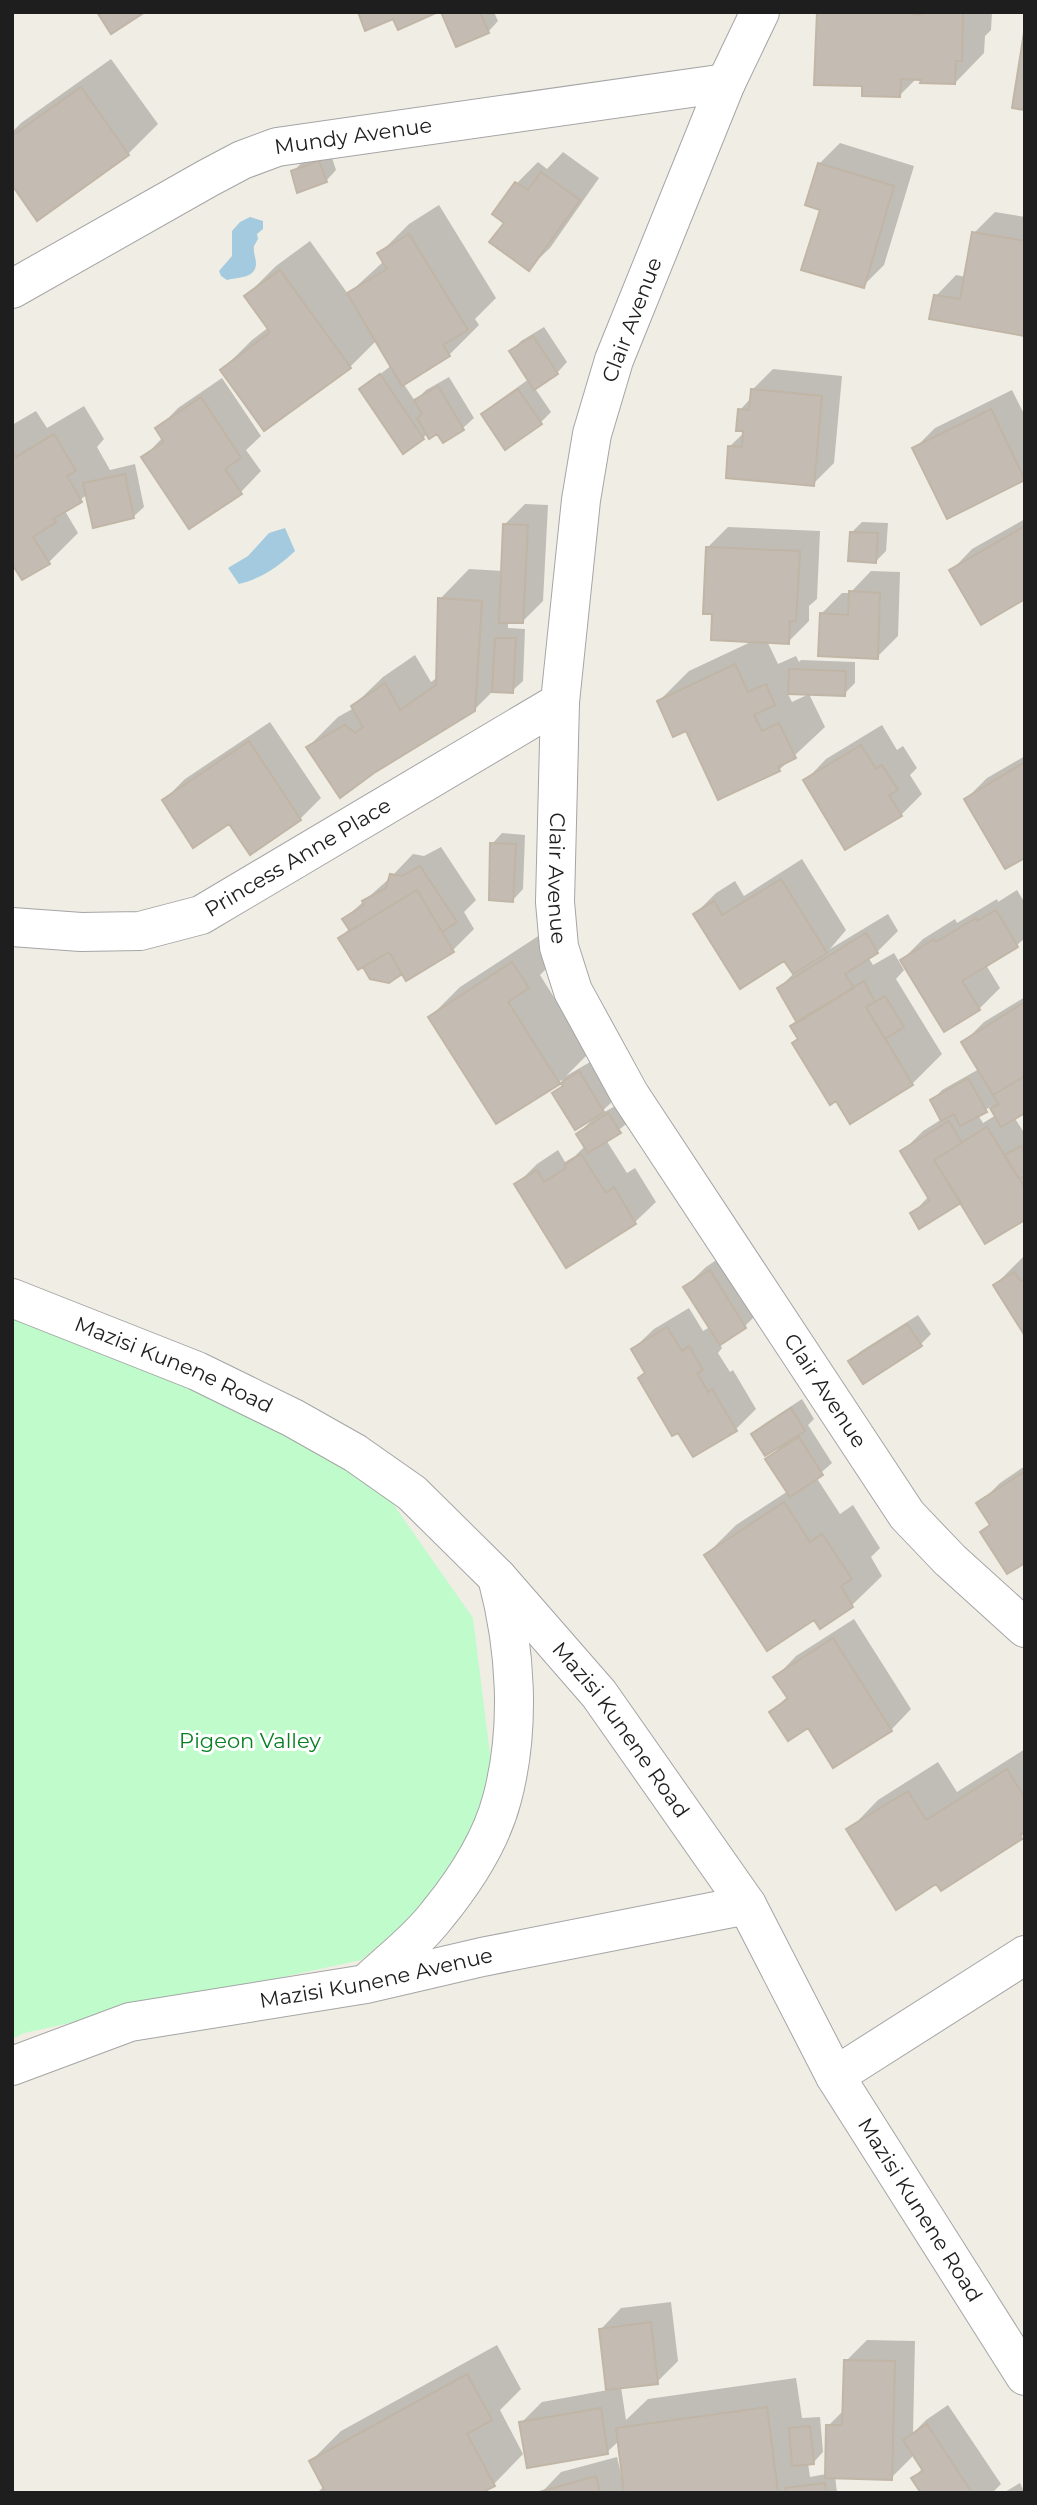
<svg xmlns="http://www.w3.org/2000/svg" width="1037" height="2505" font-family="Montserrat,sans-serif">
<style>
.park{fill:#bffbcb}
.water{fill:#a3cade}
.shadow{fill:#0003;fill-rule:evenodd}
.building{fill:#c4bcb3;stroke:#c1b5a6;stroke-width:2}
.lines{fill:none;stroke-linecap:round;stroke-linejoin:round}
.minor-casing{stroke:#a5a5a5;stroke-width:40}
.tertiary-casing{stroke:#a5a5a5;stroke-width:40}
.minor{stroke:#fff;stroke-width:38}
.tertiary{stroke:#fff;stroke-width:38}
.labels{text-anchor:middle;stroke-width:6;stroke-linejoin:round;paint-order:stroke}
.street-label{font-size:21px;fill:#1e1e1e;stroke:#fff}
.park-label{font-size:21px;fill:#088021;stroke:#fff}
</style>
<rect width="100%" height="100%" fill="#efede4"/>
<!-- park -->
<path class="park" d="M12 1299 342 1431 473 1618 493 1778 449 1887 361 1960 24 2033 12 2039Z"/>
<!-- water -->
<path class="water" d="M250 217 263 221V229L257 234 258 239 254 246C253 253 256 258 256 264 255 279 238 277 227 280L221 276 219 271 232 256V231L240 222Z
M285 528 295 551C278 567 262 578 239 584L228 568 248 556 269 533Z"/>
<!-- shadow -->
<path class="shadow" d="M443 12H494L498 21 488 32Z
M818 12H992L991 30 985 36 984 53 955 83 917 78 900 95 864 85Z
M111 59 158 124 128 154 12 182V132L21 123Z
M840 143 914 166 884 265 863 286 822 208 819 164Z
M330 152 336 170 326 181 293 172 303 161Z
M563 152 599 178 550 248 529 268 506 222 494 214 517 183 538 162 547 169Z
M439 205 496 298 475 319 479 325 449 355 403 383 415 401 426 390 449 377 474 418 463 428 443 441 437 432 428 433 423 438 361 389 392 365 377 340 350 367 222 370 252 340 269 327 246 296 276 266 310 241 348 294 384 261 379 254 409 224Z
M995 212 1025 217V334L936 296 956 275 966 277 974 233Z
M544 327 567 362 557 373 534 387 551 412 541 422 506 447 483 414 494 404 529 379 511 351 521 341Z
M773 369 842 376 834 463 813 484 730 446 747 430 740 410 751 398 752 390Z
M222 378 261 436 246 450 261 471 241 492 144 457 163 437 158 429 178 408Z
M1012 390 1025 416V477L948 516 914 449 935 428Z
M84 406 104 439 97 447 110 470 135 464 144 507 133 517 88 494 65 511 78 533 48 563 12 561V425L36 411 47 428Z
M525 504 548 505 543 601 522 622 508 621V628L525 629 523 681 512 691 494 690 474 710 308 747 338 717 354 708 353 706 383 677 415 655 431 682 438 677 440 599 469 569 503 571 504 525Z
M1025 519V597L952 570 972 549Z
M862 522 888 523 886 551 876 561 852 532Z
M728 527 820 531 817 599 809 606V621L788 642 767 641 778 664 796 656 799 662 801 660 855 662V683L844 694 787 692 792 702 809 694 825 727 779 770 687 729 659 701 689 671 755 640 714 612 707 548Z
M871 571 900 572 898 636 877 657 821 614 842 593H850Z
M270 722 321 798 300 819 250 852 230 821 164 800 185 779Z
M882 725 897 750 903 746 917 768 910 775 922 794 901 815 806 780 826 759Z
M1025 756V855L966 799 987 778Z
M502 833 525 835 523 889 513 900 492 844Z
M441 847 476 900 464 912 474 929 453 950 407 978 402 971 366 967 340 938 350 928 344 919 391 877 413 854 424 856Z
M802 859 846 930 830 949 888 914 898 931 877 952 868 957 873 965 894 953 904 970 896 979 942 1054 912 1084 800 1038 798 1021 779 988 794 973 785 958 695 914 716 893 735 881 744 896Z
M1017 890 1025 903V938L1017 945 986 965 1000 988 979 1009 902 960 923 939 955 919 957 923 997 899 998 902Z
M543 933 558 957 540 975 589 1053 566 1076 590 1062 613 1101 597 1116 619 1104 630 1121 606 1140 627 1173 635 1168 656 1202 635 1222 516 1185 537 1164 558 1150 565 1162 575 1156 585 1146 578 1134 594 1118 555 1093 564 1084 562 1080 497 1122 430 1017 460 987Z
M1025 997V1111L1014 1117 1025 1134V1218L961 1201 912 1214 929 1196 902 1152 923 1131 942 1119 932 1101 942 1090 979 1069 963 1043 984 1022ZM991 1106 996 1115 983 1123 978 1115Z
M731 1250 766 1305 745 1326 719 1343 722 1348 718 1353 730 1372 733 1370 756 1409 736 1429 640 1378 646 1372 633 1349 654 1329 689 1308 703 1331 710 1327 685 1287 706 1267Z
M1025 1255V1333L995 1285Z
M918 1315 931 1334 920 1345 850 1361 861 1351Z
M802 1399 814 1419 808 1425 832 1463 816 1477 840 1514 853 1505 880 1548 871 1557 882 1576 852 1605 814 1618 706 1555 736 1525 788 1491 768 1459 780 1447 754 1434 764 1424Z
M1025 1466V1560L982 1532 991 1523 979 1504 1000 1483Z
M854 1619 911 1709 891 1730 809 1726 771 1712 788 1696 776 1677 796 1656Z
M1025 1749V1834L937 1882 849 1830 878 1800 938 1762 957 1792Z
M671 2302 678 2361 657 2382 621 2387 626 2420 648 2399 796 2378 802 2418 820 2417 823 2452 813 2463H808L810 2477 826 2474 828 2426 845 2409 846 2361 867 2340 915 2341 913 2433 926 2420 948 2405 1001 2484 992 2493H923L913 2478 923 2468 912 2451V2457L891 2478 835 2476 837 2493H541L561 2472 617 2457 621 2474H624L619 2441 607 2452 521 2423 542 2402 608 2390 601 2329 621 2308Z
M497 2345 521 2389 500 2410 523 2454 494 2484 477 2493H317L323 2487 311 2461 341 2431Z
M1020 2483 1025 2493H1003Z"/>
<!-- building -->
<path class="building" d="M97 12H145L111 34Z
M358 12H438L398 30 393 19 365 31Z
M441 12H480L489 33 456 47Z
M817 12H912V14L920 15 921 12H963L962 61H956L955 84 920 83 921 80 901 79 900 97 862 96V86L814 85Z
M1025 26V110L1012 108Z
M81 87 129 155 37 221 12 185V136Z
M319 161 327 182 297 193 291 171Z
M818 163 894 186 864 288 801 270 820 210 805 205Z
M541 172 580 200 529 271 489 242 504 223 492 214 515 182 528 190Z
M972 232 1025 241V336L929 319 934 295 960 299Z
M409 234 468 330 443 345 450 356 402 386 347 293 387 269 377 253Z
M280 270 351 368 264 431 220 370 270 332 244 296Z
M533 336 558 374 534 390 509 351Z
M380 374 424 439 403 454 359 389Z
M438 386 464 430 443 443 437 434 429 439 417 418 422 414 414 400Z
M518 389 542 424 505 450 481 414Z
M751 389 822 396 814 486 726 478 728 446 742 447 743 431H736L738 409 749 410Z
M201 397 241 458 225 469 242 494 189 529 141 457 164 442 155 428Z
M991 409 1025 480 947 519 912 448Z
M54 434 76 471 67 476 82 502 53 519 56 522 33 537 50 564 22 580 12 564V450L16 457Z
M125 474 134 518 93 528 83 483Z
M503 524 528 525 523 623H499Z
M1025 526V599L981 625 949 570Z
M850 532 878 533 876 563 848 561Z
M706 547 800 551 796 621H790L789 644 711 640 712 614H703Z
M849 591 880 593 878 659 818 656 820 613 848 615Z
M438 598 482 601 475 711 374 773 340 798 306 747 345 725 355 733 363 727 351 706 385 683 400 710 436 685Z
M495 638H516L513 693 492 692Z
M735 664 748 692 766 684 775 705 754 715 762 731 779 723 796 758 778 767 780 771 718 800 686 731 673 737 657 701Z
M789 669 846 671 845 696 788 694Z
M249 741 301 820 250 855 229 824 193 848 162 800Z
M861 745 876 769 882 765 898 790 889 795 902 816 845 850 803 780Z
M1025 762V858L1005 869 964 799Z
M490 843 516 844 513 902 489 900Z
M420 866 457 922 442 932 417 890 350 931 342 919 364 905 362 901 386 888 390 874 402 876Z
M781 879 827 953 793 974 784 961 740 989 693 914 714 901 722 915Z
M417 890 454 952 406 981 389 952 358 970 338 938Z
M996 910 1018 947 962 981 980 1010 944 1032 900 960 934 939 936 942 976 918 977 921Z
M866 933 878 953 845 974 854 988 797 1023 777 988Z
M389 952 402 974 389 983 370 979 363 967Z
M512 962 529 988 508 1002 560 1084 496 1124 428 1017Z
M864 981 875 1002 866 1007 913 1085 850 1124 836 1101 830 1105 792 1043 798 1039 790 1026Z
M885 996 904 1027 885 1039 866 1007Z
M1025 1002V1076L993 1095 961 1042Z
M579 1071 604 1112 575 1130 552 1093 563 1086 561 1083Z
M1025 1076V1113L1001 1127 990 1108 999 1104 993 1095Z
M968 1078 987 1112 960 1126 954 1114 941 1121 930 1100Z
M608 1113 621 1133 588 1153 576 1134Z
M949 1121 962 1143 934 1160 961 1203 919 1229 910 1213 930 1201 900 1151Z
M987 1127 1025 1188V1220L985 1244 934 1160Z
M1021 1146 1025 1153V1176L1019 1179 1004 1155Z
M581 1154 606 1193 614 1187 636 1224 566 1268 514 1184 537 1170 544 1182 566 1168 564 1165Z
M710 1270 746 1328 720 1345 683 1287Z
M1014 1272 1021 1281 1025 1279V1336L993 1285Z
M907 1324 922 1346 863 1384 848 1361Z
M667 1327 682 1351 689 1346 703 1370 697 1373 708 1392 712 1389 737 1431 693 1457 678 1433 672 1436 638 1378 645 1373 631 1349Z
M791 1408 805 1431 765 1456 751 1434Z
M799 1437 823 1475 790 1497 765 1459Z
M1022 1473 1025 1477V1563L1007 1574 980 1532 990 1525 976 1503Z
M784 1502 810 1542 822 1534 852 1579 841 1586 853 1607 820 1629 814 1620 767 1651 704 1555Z
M833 1638 892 1731 833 1768 808 1728 788 1741 769 1712 788 1699 773 1677Z
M1007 1769 1023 1795 1025 1794V1832L1020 1834 1022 1839 941 1891 936 1884 896 1910 846 1829 908 1791 926 1820Z
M651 2322 658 2384 606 2390 599 2329Z
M844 2360 895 2361 892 2480 825 2478 826 2425H842Z
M467 2374 492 2420 467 2434 495 2486 481 2493H326L309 2461Z
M767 2407 778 2493H624L616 2428Z
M601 2408 608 2454 527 2468 519 2422Z
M927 2424 972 2493H921L911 2478 923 2471 903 2440Z
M810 2426 814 2464 792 2466 789 2428Z
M596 2476 600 2493H539V2492Z
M825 2483 826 2493H786L785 2488Z"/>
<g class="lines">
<!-- minor casing -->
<g class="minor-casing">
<g id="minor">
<path id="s1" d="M760 12 726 83 614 360 592 434 581 500 560 702 555 902 559 947 573 991 630 1095 907 1515 950 1560 1025 1628"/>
<path id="s2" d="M12 289 208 178 242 160 277 147 726 83"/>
<path id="s3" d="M12 927 81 932 140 931 201 915 560 702"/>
<path d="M368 1982C390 1961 418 1940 437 1915 464 1882 491 1841 502 1799 521 1728 516 1648 497 1577"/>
<path id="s4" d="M12 2066 130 2022 366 1984 482 1957 747 1905"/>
<path d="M835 2076 1025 1955"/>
</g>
</g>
<!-- tertiary casing -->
<g class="tertiary-casing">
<g id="tertiary">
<path id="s5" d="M12 1298 197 1371 293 1418 355 1453 412 1493 497 1577 599 1694 747 1905 835 2076 1025 2376"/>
</g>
</g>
<!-- minor -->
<use href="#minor" class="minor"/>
<!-- tertiary -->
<use href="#tertiary" class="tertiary"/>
</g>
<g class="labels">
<!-- street labels -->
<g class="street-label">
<text dy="7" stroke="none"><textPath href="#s2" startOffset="378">Mundy Avenue</textPath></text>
<text transform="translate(632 320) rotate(-69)" y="7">Clair Avenue</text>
<text dy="7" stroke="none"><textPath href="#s3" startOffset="304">Princess Anne Place</textPath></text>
<text dy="7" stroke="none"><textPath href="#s1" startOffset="901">Clair Avenue</textPath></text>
<text dy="7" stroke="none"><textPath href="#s5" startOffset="175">Mazisi Kunene Road</textPath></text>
<text dy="7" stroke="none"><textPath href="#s1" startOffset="1489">Clair Avenue</textPath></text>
<text dy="7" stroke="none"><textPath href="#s5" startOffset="763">Mazisi Kunene Road</textPath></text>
<text dy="7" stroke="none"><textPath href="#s4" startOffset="376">Mazisi Kunene Avenue</textPath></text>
<text dy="7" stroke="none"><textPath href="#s5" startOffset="1330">Mazisi Kunene Road</textPath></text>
</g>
<!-- park labels -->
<g class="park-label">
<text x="250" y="1748">Pigeon Valley</text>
</g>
</g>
<!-- border -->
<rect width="1037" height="2505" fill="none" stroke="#1e1e1e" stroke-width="28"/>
</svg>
